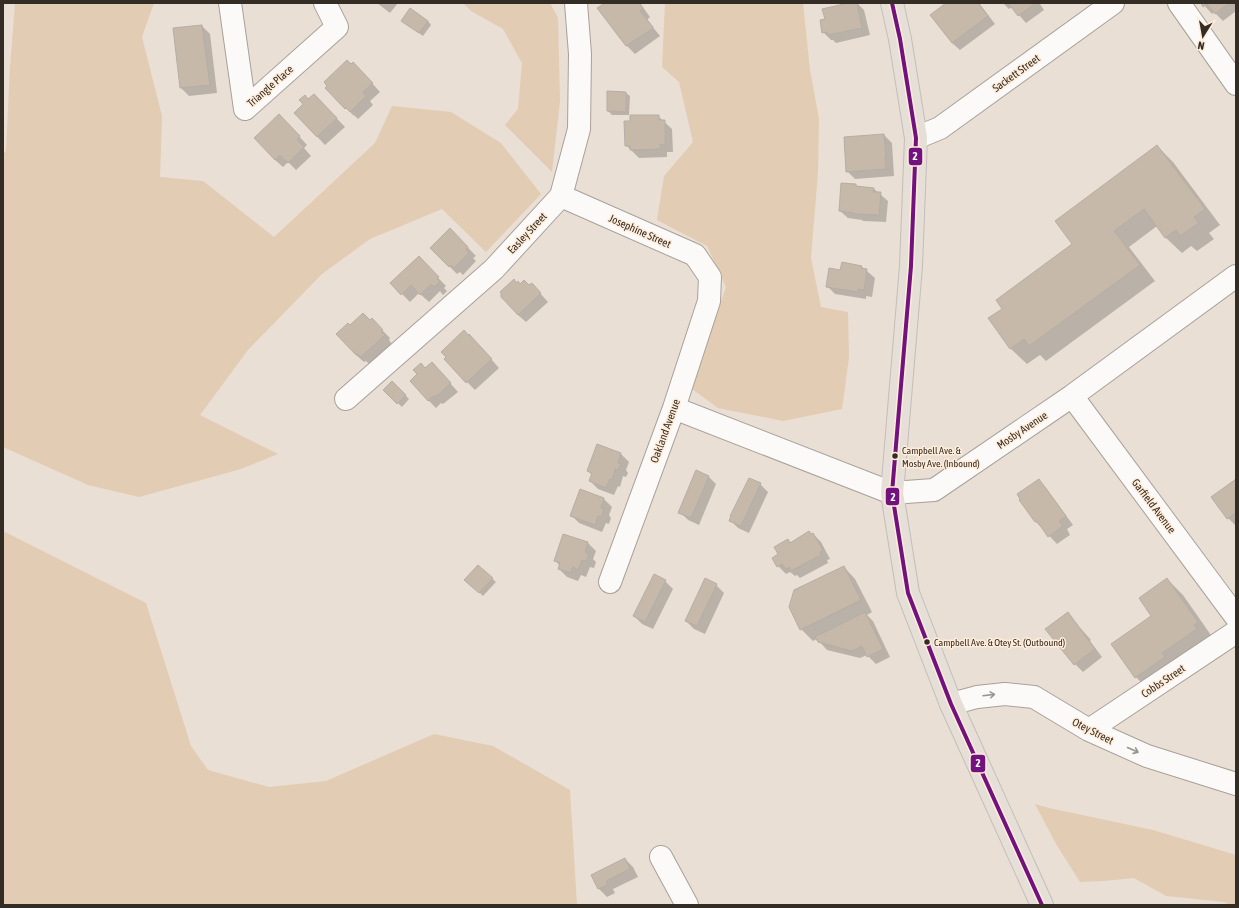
<svg xmlns="http://www.w3.org/2000/svg" width="1239" height="908" font-family="'Asap Condensed',sans-serif">
<style>
.green{fill:#e2ccb3}
.shadow{fill:#0003}
.building{fill:#c7b9a9;stroke:#b5aea5}
.lines{fill:none;stroke-linecap:round;stroke-linejoin:round}
.minor-casing{stroke:#a8a199;stroke-width:24}
.primary-casing{stroke:#c3beb9;stroke-width:24}
.minor{stroke:#fcfaf9;stroke-width:22}
.primary{stroke:#e6dfd7;stroke-width:22}
.bus-1-casing{stroke:#ffedd9;stroke-width:7}
.bus-1{stroke:#72127e;stroke-width:4}
.oneway{stroke:#989490}
.bus-dot{fill:#342d26;stroke:#ffedd9;stroke-width:1.5}
.labels{text-anchor:middle;stroke-width:3;stroke-linejoin:round;paint-order:stroke}
.bus-label{font-size:10px;fill:#342d26;stroke:#ffedd9;text-anchor:start}
.street-label{font-size:11px;fill:#342d26;stroke:#ffedd9}
.line-badge{stroke:#ffedd9;stroke-width:1.5}
.badge-label{font-size:11px;text-anchor:middle;font-weight:bold;fill:#fff}
</style>
<rect width="100%" height="100%" fill="#e9dfd4"/>
<!-- green -->
<path class="green" d="M15 3H154L142 37 162 116 160 177 203 181 274 237 375 143 392 106 451 112 501 143 541 194 486 252 442 209 370 239 322 274 248 350 200 415 278 454 241 469 139 497 88 485 3 447V154L6 151 10 67Z
M463 3H550L558 18 560 101 552 172 505 125 518 109 522 63 503 29 471 11Z
M665 3H803L810 70 819 119 818 172 811 258 821 307 848 312 849 358 842 409 783 421 718 408 692 389 726 287 707 246 657 220 664 176 693 142 679 82 662 67Z
M3 531 146 603 191 746 208 770 269 787 326 781 434 734 493 746 570 790 577 905H3Z
M1035 804 1049 808 1153 830 1236 855V905H1229L1224 902 1166 896 1134 878 1104 881 1080 882 1056 844Z"/>
<!-- shadow -->
<path class="shadow" d="M377 3H398L390 13Z
M606 3H640L650 17 647 20 660 36 635 54 627 46 599 9Z
M853 3H857L864 10 870 35 836 43 833 40H831L823 32 826 20Z
M947 3H979L995 24 960 50 952 43Z
M1003 3H1041L1040 4 1044 10 1026 23 1012 7 1009 9Z
M1202 3H1236V11L1223 21 1214 12 1212 14Z
M428 21 431 25 423 36 406 24Z
M202 26 210 34 217 93 189 96 181 88 174 29Z
M361 71 380 92 370 101 373 105 358 119 354 115V116L326 88Z
M626 93 630 96 629 115H612L608 111Z
M308 101 322 103 345 127 325 145 295 113Z
M658 116 672 129 673 152H667V157L639 158 626 145Z
M287 123 307 145 304 148 311 156 296 170 288 162 283 167 275 160Z
M884 135 892 143 894 176 855 179 847 171Z
M1157 146 1173 162 1220 225 1209 233 1214 239 1197 251 1191 246 1182 253 1166 238 1157 226 1129 247 1155 281 1046 361 1040 355 1027 364 1011 349 989 319 1003 309 1074 245Z
M856 185 858 187 873 188 888 201 886 222 863 221 862 220 848 218 840 211Z
M450 229 476 256 473 258 476 261 463 275 460 272 457 274 431 248Z
M418 257 446 286 444 288 447 291 443 295 440 291 429 302 419 293 410 302 391 283Z
M862 267 875 278 872 297 866 296V299L835 294 827 286 841 271Z
M517 284 529 286 539 292 548 302 526 322 518 315Z
M372 320 390 338 389 340 392 344 370 365 366 361 364 362 356 355 350 326 370 321Z
M477 343 499 368 475 390 467 382Z
M425 369 440 372 458 392 443 404 441 403 436 408 428 400Z
M392 382 409 399 402 407 384 390Z
M597 445 621 454 629 462 626 470 628 473 626 477 623 476 620 487 618 486 614 495 598 489 590 481 592 475 588 471Z
M708 476 716 484 699 525 688 520 680 512Z
M1038 480 1046 488 1073 525 1067 529 1070 535 1057 544 1036 522 1020 500Z
M1236 480V526L1228 518Z
M760 484 768 492 749 533 738 528 730 520Z
M604 499 612 507 609 515 611 518 609 524 606 523 602 532 579 523 571 515Z
M813 534 821 542 830 559 827 560 828 563 800 578 797 575 795 576 790 572 786 574 778 566 779 555 788 540 791 544Z
M564 535 588 543 596 551 593 559 596 562 594 568 590 567 586 577 581 575 578 581 567 577 559 569 560 566 555 560Z
M478 566 496 582 483 596 466 580Z
M844 567 855 579 872 612 867 615 873 621 890 657 876 664 867 655 860 658 827 650 817 639 813 641 801 629Z
M1167 579 1183 595 1213 638 1151 693 1136 677 1152 616Z
M665 581 673 589 653 629 642 624 634 616Z
M716 585 724 593 705 634 694 629 686 621Z
M1067 613 1091 640 1090 641 1102 657 1083 672 1075 664Z
M625 859 633 867 638 877 613 889 615 893 607 897 599 889 592 875Z"/>
<!-- building -->
<path class="building" d="M605 3H639L643 8 640 11 653 27 652 29 626 46 597 8Z
M848 3H857L862 28 828 35 827 32 822 33 820 20 825 19 822 9Z
M946 3H978L988 16 952 43 930 15Z
M1008 3H1036L1018 16Z
M1201 3H1229L1215 14 1207 4 1203 7Z
M410 8 428 21 419 33 401 21Z
M202 25 210 85 180 88 173 28Z
M347 60 351 64 353 62 373 83 363 92 366 96 350 112 346 108 345 109 325 88 327 86 324 82Z
M607 91 626 92V112L607 111Z
M314 94 337 118 317 137 294 113 303 104 299 100 305 95 308 99Z
M279 114 300 136 297 140 304 147 288 163 280 155 275 160 254 138Z
M630 115H659V120H665V145L660 144V149L630 150V146H625L624 121H630Z
M884 134 886 157H885L886 169 846 172 844 137Z
M1157 145 1205 209 1194 217 1199 223 1180 236 1176 230 1165 238 1144 209 1114 231 1140 265 1029 346 1024 339 1010 349 988 318 1002 309 996 300 1072 244 1055 221Z
M841 183 856 184V186L874 188 873 192H881L879 215 854 214V213L839 211Z
M450 228 468 247 466 250 469 253 454 268 451 265 449 267 430 248Z
M419 256 439 277 437 279 440 282 434 287 431 284 420 295 411 285 401 295 390 283Z
M842 262 862 266 861 268 867 269 864 290 858 289V292L826 287 829 268 840 270Z
M514 279 516 283 518 281 520 284 524 280 529 285 532 283 541 293 518 315 501 297V293L500 292Z
M363 313 370 320 372 318 383 330 381 332 385 335 361 357 358 354 356 355 336 334 348 323 350 325Z
M464 330 468 335 469 334 492 359 466 383 444 359 446 357 441 352Z
M432 362 451 383 439 394 434 397 433 396 428 401 410 381 417 374 413 370 421 363 425 368Z
M392 381 406 395 397 404 383 390Z
M597 444 621 453 618 463 621 464 618 470 615 469 612 480 610 479 606 488 589 481 592 473 587 471Z
M696 470 709 476 691 518 678 513Z
M749 478 761 483 741 526 729 521 731 516H730Z
M1039 479 1066 516 1059 521 1063 526 1048 537 1037 521 1035 522 1019 500 1020 499 1017 494Z
M1236 479V513L1227 519 1211 497Z
M580 489 604 498 601 508 604 509 601 517 598 516 595 525 570 516Z
M809 531 811 534 813 533 823 550 820 552 821 555 791 571 789 567 786 569 782 564 777 567 772 558 778 554 774 547 788 539 790 543Z
M563 534 588 542 585 552 589 554 586 561 582 560 578 570 573 567 571 573 558 569 560 563 554 561Z
M478 565 493 578 479 593 464 580Z
M844 566 861 600 800 630 789 607 794 590Z
M654 574 666 580 645 622 633 616Z
M705 578 717 584 697 626 685 621Z
M1167 578 1198 622 1194 625 1197 629 1162 653 1165 657 1135 678 1111 644 1151 616 1139 598Z
M865 612 883 649 867 657 862 646 852 651 818 642 815 637Z
M1068 612 1095 649 1074 665 1045 629Z
M625 858 630 869 606 881 607 885 598 889 591 875Z"/>
<g class="lines">
<!-- minor casing -->
<g class="minor-casing">
<path id="minor" d="M230 3 245 109
M1179 3 1236 84
M245 109 337 27 325 3
M916 138 940 128 1113 3
M561 196 695 255 710 277 709 301 674 408 610 582
M1072 396 1236 617
M346 399 494 269 561 196 579 129 580 54 576 3
M674 408 892 493 934 490 1072 396 1236 276
M951 704 977 697 1005 694 1034 697 1089 730 1147 756 1236 784
M1089 730 1236 632
M661 857 687 905"/>
</g>
<!-- primary casing -->
<g class="primary-casing">
<path id="primary" d="M892 3 900 39 916 138 911 266 892 493 908 593 951 704 1042 905"/>
</g>
<!-- minor -->
<use href="#minor" class="minor"/>
<!-- primary -->
<use href="#primary" class="primary"/>
<!-- bus-1 casing -->
<g class="bus-1-casing">
<path id="bus-1" d="M892 3 900 39 916 138 911 266 892 493 908 593 951 704 1042 905"/>
</g>
<!-- bus-1 -->
<use href="#bus-1" class="bus-1"/>
</g>
<!-- one-way arrows -->
<defs><path id="oneway-shaft" d="M-6 0H5M1.5-3L5.5 0L1.5 3" fill="none" stroke-width="1.6" stroke-linecap="round" stroke-linejoin="round"/></defs>
<g class="oneway">
<use href="#oneway-shaft" transform="translate(989 695) rotate(-7)"/>
<use href="#oneway-shaft" transform="translate(1133 750) rotate(24)"/>
</g>
<!-- markers -->
<g class="bus-dot">
<circle cx="895" cy="456" r="3.5"/>
<circle cx="927" cy="642" r="3.5"/>
</g>
<g class="labels">
<!-- bus labels -->
<g class="bus-label">
<text x="902" y="454">Campbell Ave. &amp;<tspan x="902" dy="13">Mosby Ave. (Inbound)</tspan></text>
<text x="934" y="646">Campbell Ave. &amp; Otey St. (Outbound)</text>
</g>
<!-- street labels -->
<g class="street-label">
<text transform="translate(1016 73) rotate(-36)" y="4">Sackett Street</text>
<text transform="translate(270 86) rotate(-41)" y="4">Triangle Place</text>
<text transform="translate(640 231) rotate(24)" y="4">Josephine Street</text>
<text transform="translate(527 233) rotate(-47)" y="4">Easley Street</text>
<text transform="translate(1022 430) rotate(-34)" y="4">Mosby Avenue</text>
<text transform="translate(665 431) rotate(-70)" y="4">Oakland Avenue</text>
<text transform="translate(1154 506) rotate(53)" y="4">Garfield Avenue</text>
<text transform="translate(1163 681) rotate(-34)" y="4">Cobbs Street</text>
<text transform="translate(1093 731) rotate(27)" y="4">Otey Street</text>
</g>
</g>
<g class="line-badge">
<rect x="908" y="147" width="15" height="19" rx="4" fill="#72127e"/>
<rect x="885" y="487" width="15" height="19" rx="4" fill="#72127e"/>
<rect x="970" y="754" width="16" height="19" rx="4" fill="#72127e"/>
</g>
<g class="badge-label">
<text x="915" y="160">2</text>
<text x="893" y="501">2</text>
<text x="978" y="767">2</text>
</g>
<!-- border -->
<rect width="1239" height="908" fill="none" stroke="#342d26" stroke-width="8"/>
<!-- north arrow -->
<g transform="translate(1203 36) rotate(191)" stroke="#ffedd9" stroke-width="3" paint-order="stroke">
<path d="M0-3L7 15L0 10L-7 15Z" fill="#342d26"/>
<text y="-6" font-size="11" font-weight="bold" text-anchor="middle" fill="#342d26">N</text>
</g>
</svg>
